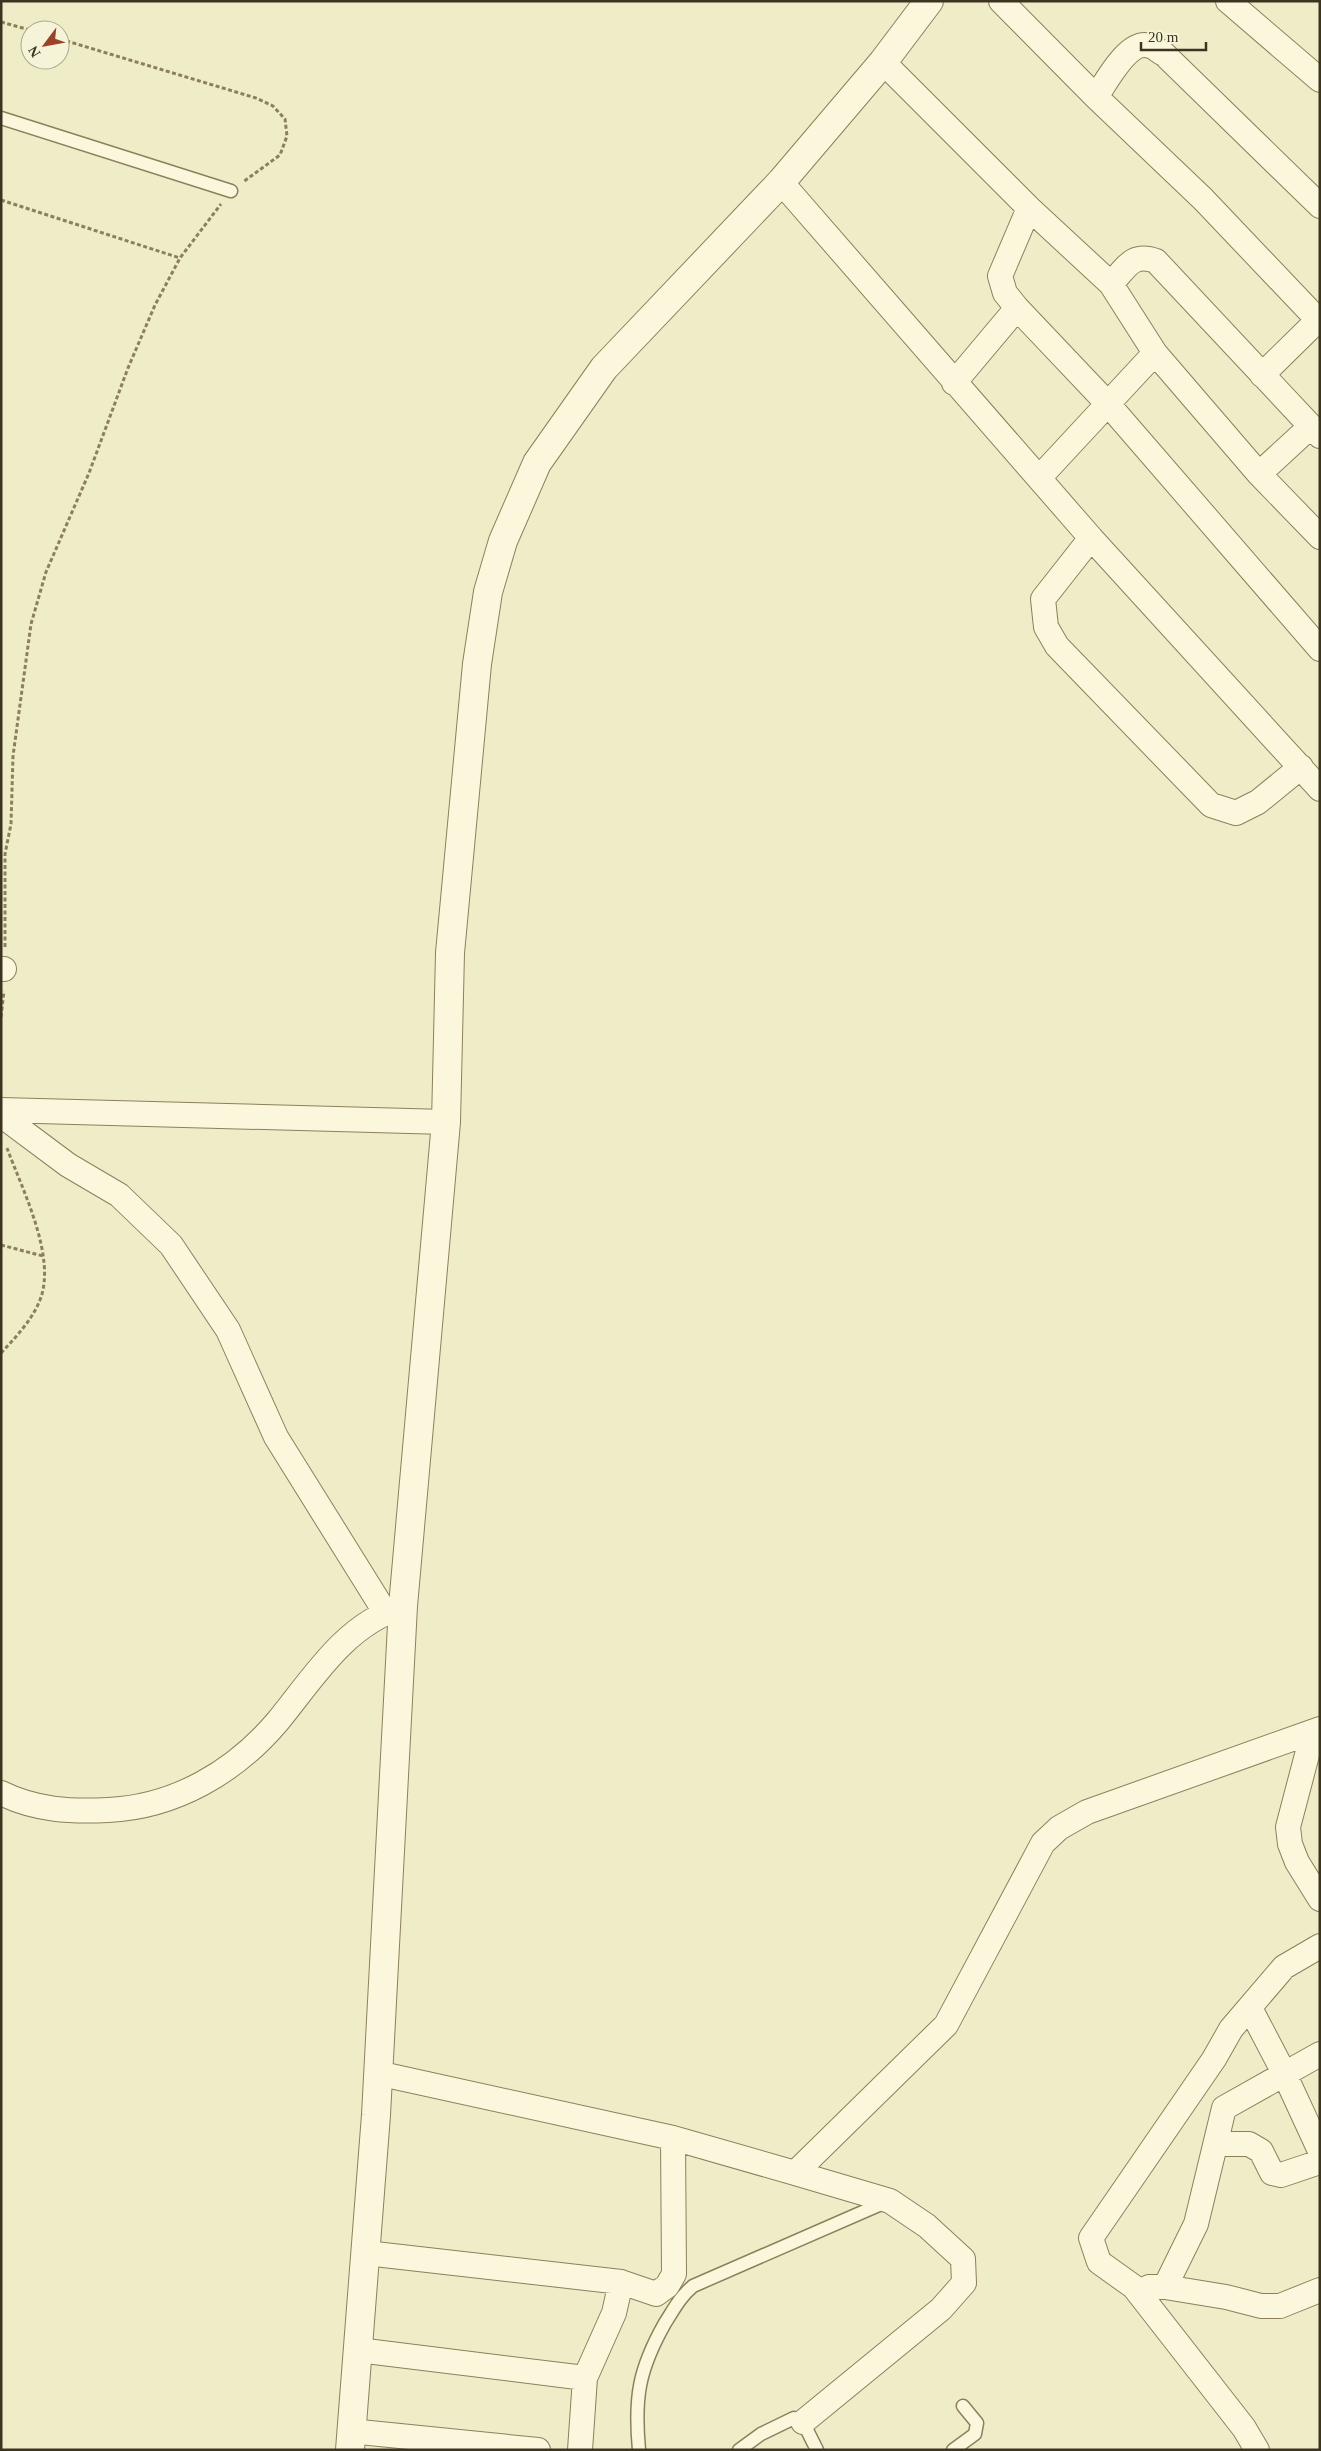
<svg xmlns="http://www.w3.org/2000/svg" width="1321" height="2451" font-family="'Times New Roman',serif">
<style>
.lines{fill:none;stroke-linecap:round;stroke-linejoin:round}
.service-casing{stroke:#8c805c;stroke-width:15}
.minor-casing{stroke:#8c805c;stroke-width:26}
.tertiary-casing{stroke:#8c805c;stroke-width:30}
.path{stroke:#8c805c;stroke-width:3;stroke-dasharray:4 2.5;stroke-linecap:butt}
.service{stroke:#faf7dc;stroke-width:12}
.minor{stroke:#faf7dc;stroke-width:24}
.tertiary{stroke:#faf7dc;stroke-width:28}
</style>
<rect width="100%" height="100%" fill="#efecc8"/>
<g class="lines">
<!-- service casing -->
<g class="service-casing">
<path id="service" d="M1 118 231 191
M639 2450C634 2397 639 2369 665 2323 674 2309 680 2297 693 2286L888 2201
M739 2450 761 2434 794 2418 803 2422 817 2450
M953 2450 975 2434 977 2423 963 2406"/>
</g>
<!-- minor casing -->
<g class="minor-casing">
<path id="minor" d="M1001 1 1096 97 1203 199 1320 322
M1228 1 1320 80
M883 62 1029 208 1111 284 1155 353 1259 474 1320 537
M1096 97C1106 82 1129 38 1150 46 1155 47 1159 52 1164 54L1320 206
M781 182 1091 538 1320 789
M1029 208 1000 276 1005 293 1017 308 1108 404 1320 649
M1111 284C1126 268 1132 252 1156 261L1320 436
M1262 375 1318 320
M954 383 1017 308
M1259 474 1310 427
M1039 478 1155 353
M1091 538 1043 599 1046 627 1057 646 1211 805 1236 813 1258 802 1301 767
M1 969H4
M1 1110 446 1122
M1 1115 68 1165 119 1195 171 1245 228 1330 276 1437 385 1612
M1313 1732 1288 1827 1290 1844 1297 1862 1320 1899
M1 1793C35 1810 71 1812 108 1810 175 1807 235 1772 278 1721 314 1677 344 1626 401 1607
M1250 2008 1284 2073 1320 2151
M377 2073 673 2138 795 2173 946 2025 1043 1843 1059 1828 1087 1812 1320 1729
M1216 2144H1249L1261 2151 1272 2173 1281 2175 1320 2162
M795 2173 890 2201 927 2226 963 2259 964 2283 941 2309 803 2422
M366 2253 621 2282 656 2294 667 2286 674 2274 673 2138
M1149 2287H1165L1226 2297 1261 2306H1280L1320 2290
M1165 2287 1196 2224 1224 2108 1320 2054
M358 2350 585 2378 580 2450
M585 2378 614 2313 621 2282
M350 2431 538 2450
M1257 2450 1244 2428 1134 2287 1099 2262 1091 2238 1214 2059 1231 2029 1284 1967 1320 1946"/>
</g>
<!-- tertiary casing -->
<g class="tertiary-casing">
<path id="tertiary" d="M350 2450 376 2115 403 1606 446 1122 450 953 477 664 488 592 503 541 537 463 604 368 781 182 883 62 929 1"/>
</g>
<!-- path -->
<path class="path" d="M1 22 30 30
M60 39 256 98 273 106 285 119 287 136 280 155 243 182
M1 200 180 258
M5 947V854L11 824 13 756 31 624 46 572 89 473 128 368 155 305 180 258 221 204
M1 1017 4 991
M1 1245 43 1256
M1 1353C16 1337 32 1320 40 1300 57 1257 22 1189 7 1148"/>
<!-- service -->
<use href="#service" class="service"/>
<!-- minor -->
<use href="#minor" class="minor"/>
<!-- tertiary -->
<use href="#tertiary" class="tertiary"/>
</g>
<!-- border -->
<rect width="1321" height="2451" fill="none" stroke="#3c3420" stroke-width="5"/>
<!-- north arrow -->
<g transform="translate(45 45) rotate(238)"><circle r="24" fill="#f6f4d8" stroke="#aca78e"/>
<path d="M0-4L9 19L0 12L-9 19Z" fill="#9c422b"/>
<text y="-8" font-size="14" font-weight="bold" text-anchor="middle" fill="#3c3420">N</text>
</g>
<!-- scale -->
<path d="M1141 42v8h65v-8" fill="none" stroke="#3c3420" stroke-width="2.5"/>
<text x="1148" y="42" font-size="15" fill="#3c3420" stroke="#f6f4d8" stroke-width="4" paint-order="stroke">20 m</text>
</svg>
